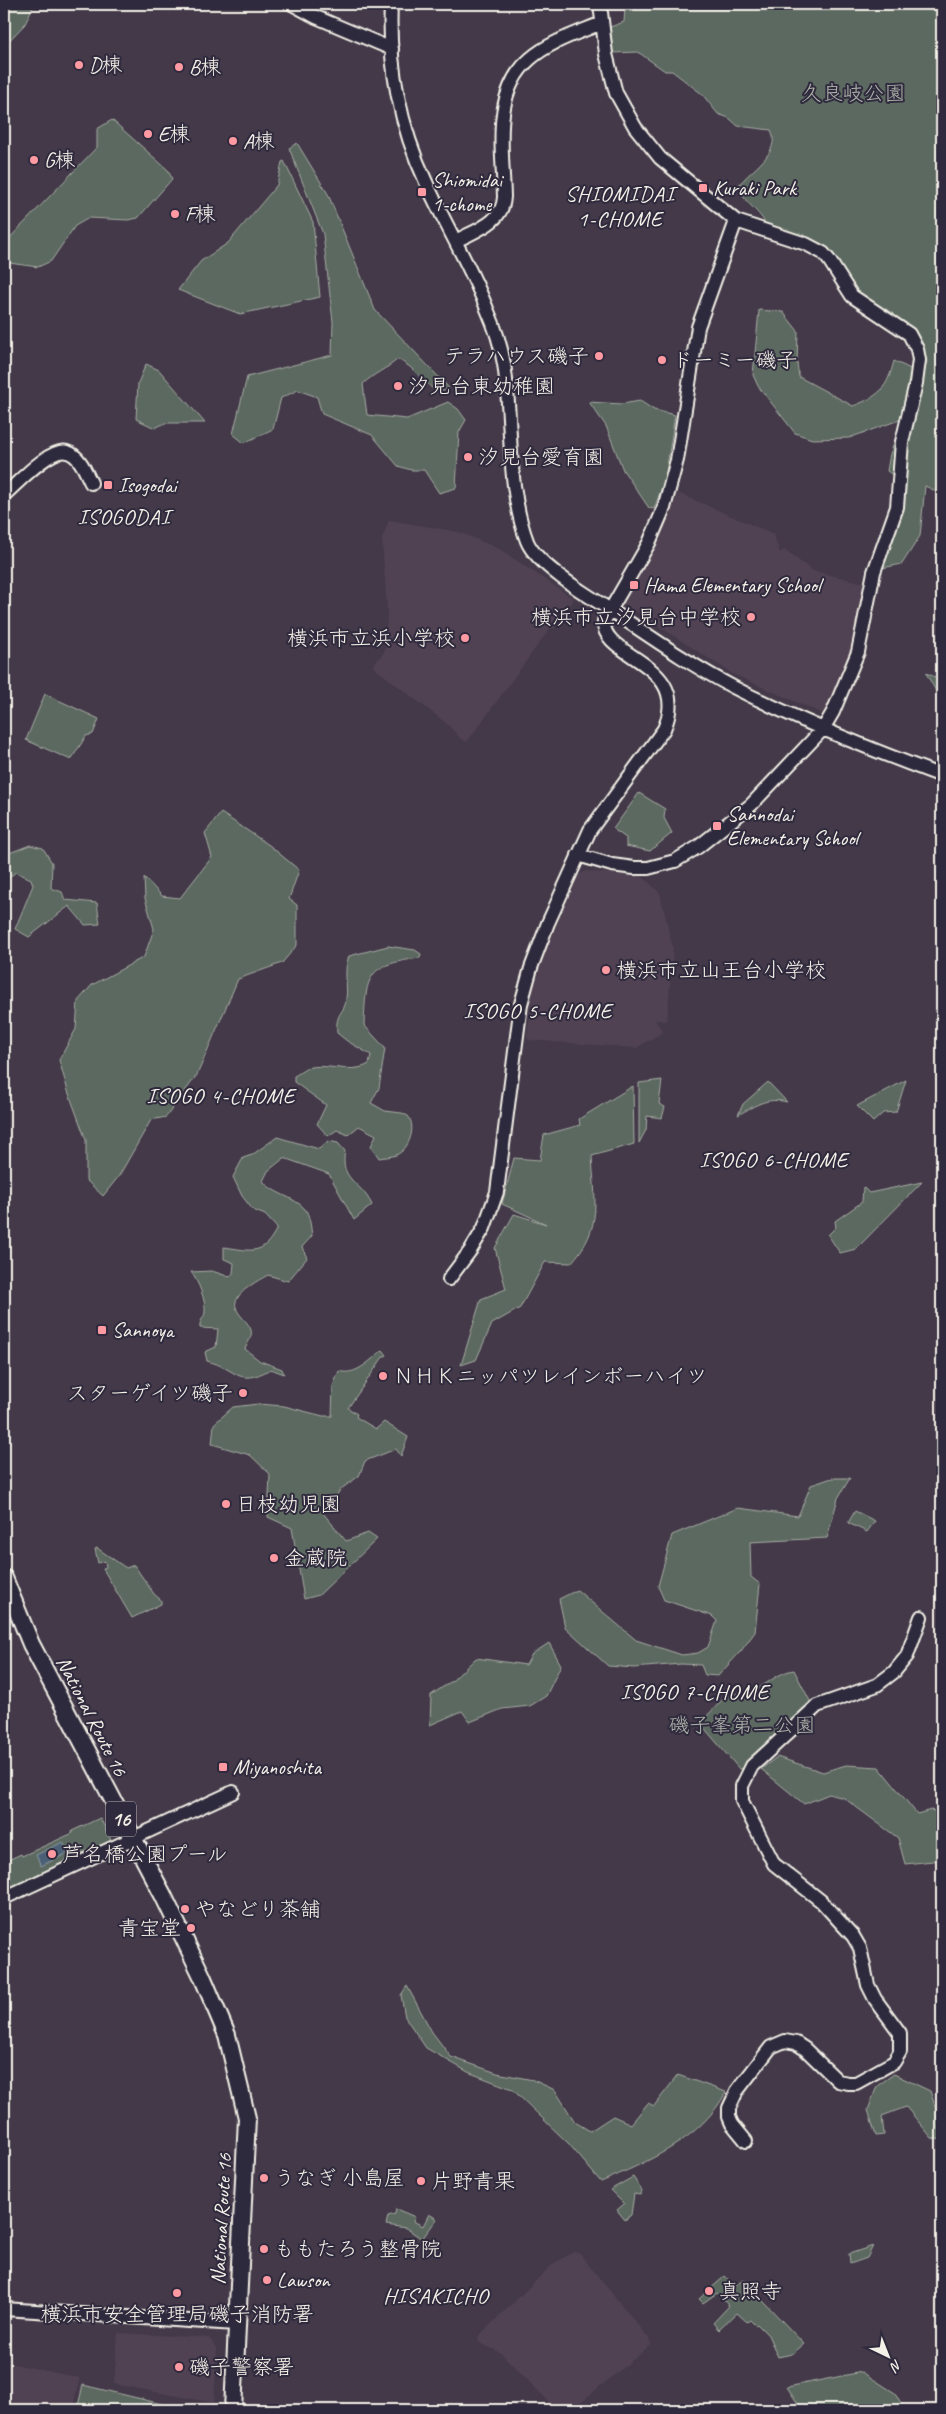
<svg xmlns="http://www.w3.org/2000/svg" width="946" height="2414" font-family="Caveat,'Klee One',sans-serif">
<style>
.built{fill:#514352}
.green{fill:#5b6960;stroke:#a8ada4}
.water{fill:#4b6076;stroke:#8f9aa4}
.lines{fill:none;stroke-linecap:round;stroke-linejoin:round}
.secondary-casing{stroke:#f4f1e8;stroke-width:16}
.highway-casing{stroke:#f4f1e8;stroke-width:20}
.secondary{stroke:#2f2a3d;stroke-width:12}
.highway{stroke:#2f2a3d;stroke-width:16}
.poi-dot{fill:#ff9aa2;stroke:#2f2a3d;stroke-width:2}
.labels{text-anchor:middle;stroke-width:4;stroke-linejoin:round;paint-order:stroke}
.shield{fill:#2f2a3d;stroke:#b9b5b5;stroke-width:1}
.shield-label{font-size:20px;font-weight:bold;fill:#f4f1e8}
.poi-label{font-size:21px;fill:#f4f1e8;stroke:#2f2a3d;text-anchor:start}
.park-label{font-size:21px;fill:#afb4ab;stroke:#2f2a3d}
.street-label{font-size:21px;fill:#f4f1e8;stroke:#2f2a3d}
.neighbourhood-label{font-size:22px;letter-spacing:1px;fill:#f4f1e8;stroke:#2f2a3d}
</style>
<rect width="100%" height="100%" fill="#433949"/>
<filter id="ink" filterUnits="userSpaceOnUse"><feTurbulence type="fractalNoise" baseFrequency=".02" numOctaves="2"/><feDisplacementMap in="SourceGraphic" scale="10" xChannelSelector="R" yChannelSelector="G"/><feConvolveMatrix kernelMatrix="1 2 1 2 8 2 1 2 1" color-interpolation-filters="sRGB"/></filter>
<g filter="url(#ink)">
<!-- built -->
<path class="built" d="M678 493 773 534 780 553 784 550 813 571 865 583 850 652 825 711 821 713 733 674 623 603 660 540Z
M389 520 459 532 499 549 574 599 554 629 551 627 467 742 461 739 446 723 372 666 383 654 386 647 387 609 382 539Z
M586 871 643 877 660 893 673 949 667 1021 655 1020 663 1032 636 1048 529 1040 527 1037 533 991 547 948 579 875Z
M573 2252 579 2253 651 2341V2345L571 2410H557L502 2354 479 2342 478 2337 553 2264Z
M118 2333 209 2338 217 2348 214 2403 114 2384Z
M4 2362 80 2378 72 2410H4Z"/>
<!-- green -->
<path class="green" d="M4 4H34L25 24 4 46Z
M630 4H942V494L925 486 920 536 902 564 882 568 905 484 887 471 890 454 902 419 849 438 812 439 795 433 758 386 753 375 759 310 783 312 798 331 797 363 799 377 853 406C880 396 887 388 894 361L923 375 927 361 917 336 903 323 857 291 831 254 765 223C759 210 739 199 739 185 750 170 782 153 771 130L738 126 729 118 718 114 702 94 672 71H665L638 52 613 53 610 27 624 22 625 8Z
M112 120 168 170 172 179 138 218 128 220 89 218 75 226 51 261 38 267 9 263 4 257V244L97 147V129Z
M297 143 328 194 375 310 449 388 437 393 410 367 398 359C387 369 374 373 363 384L367 415 407 419 448 402 458 409 466 420 459 432 456 488 439 493 424 470H411L398 466 372 435 322 414 317 397 298 390 281 398 273 429 244 443 233 434 247 377 332 355 333 322 323 234 289 148Z
M284 161 313 222 320 297 240 314 178 290 201 261 228 243 277 185 282 162Z
M146 364 159 370 205 423H165L155 428 136 419 138 383Z
M640 401 654 410 675 415 665 479 654 509 649 508 623 470 606 426 589 402 622 404Z
M926 673 942 680V702Z
M45 694 99 719 93 734 86 736 71 760 26 740Z
M639 793 665 809 664 818 672 833 650 851 626 846V838L613 829Z
M221 813 269 845 299 870 289 899 297 905V945L282 963 238 979 197 1075 166 1117 151 1120 119 1176 103 1196 86 1180V1140L68 1091 59 1060 76 1029 78 1001 92 985 144 957 154 929 145 898 144 877 162 896 180 898 212 857 205 833Z
M30 845 43 848 52 863 51 888 62 892 65 900 97 903 100 924 85 925 69 906 29 937 15 929 33 885 31 879 16 872 4 881V855Z
M388 946 415 950 421 954 420 958C367 965 366 974 364 1025L385 1048 379 1088 371 1103 385 1111 402 1113 408 1116C417 1127 409 1150 396 1155 391 1157 384 1157 379 1158L371 1146 376 1135 359 1126 348 1135 337 1130 328 1136 317 1124 326 1105 294 1082V1076C299 1074 305 1068 311 1067 330 1064 352 1074 369 1064L371 1055 347 1041 337 1033C335 1011 345 1014 346 999 348 985 343 970 349 956Z
M662 1080 659 1104 665 1107 662 1118 647 1116 646 1130 639 1143V1083Z
M906 1080 896 1112 883 1113 873 1122 857 1106Z
M768 1082 787 1102C767 1097 756 1105 738 1115L743 1104Z
M633 1086 634 1144 592 1156C594 1199 604 1227 571 1263L545 1262 520 1308 492 1324 476 1360 461 1365 481 1299 506 1289 495 1248 514 1214 546 1224 502 1204 514 1158 540 1160 544 1135 580 1125 579 1119Z
M277 1137 319 1149 328 1141 338 1143 345 1151C339 1181 361 1181 372 1205L354 1220 329 1174 284 1158 268 1171 263 1181C271 1193 295 1197 305 1209 310 1215 311 1229 312 1236L302 1247 307 1258 288 1281 268 1275C259 1280 232 1294 236 1307 238 1316 249 1322 251 1330 253 1336 247 1344 245 1349L260 1361 282 1369 284 1374 271 1369C236 1388 239 1369 207 1361L205 1352 216 1347 218 1329 200 1328C199 1320 204 1319 205 1312 206 1300 198 1281 191 1272L212 1271 230 1277 233 1273 234 1263 224 1259V1247C253 1251 263 1256 277 1228L265 1215 253 1210 242 1196 233 1177 243 1158 252 1155Z
M922 1182 856 1249 840 1253 828 1235 836 1227 835 1221 862 1202 863 1187 869 1193Z
M383 1350 387 1355 383 1357 348 1408 357 1414 356 1417 376 1429 384 1422 408 1437 401 1456 396 1449 365 1461 359 1476 341 1489 323 1513 346 1541 368 1533 377 1539 319 1595 304 1599 292 1528 268 1517 270 1474 250 1455 212 1444 214 1424 233 1407 258 1404 284 1406 323 1416H332L333 1386 339 1371C356 1377 371 1359 383 1350Z
M832 1478H850L838 1498 827 1538 750 1542 751 1577 760 1584 755 1632 741 1651 718 1676 705 1675 701 1665 681 1664 634 1668 608 1666 565 1627 559 1599 577 1590 636 1640 682 1655 698 1653 708 1647 717 1621 712 1616 664 1600 658 1586 672 1535 738 1508 798 1516 811 1485Z
M855 1511 875 1521 867 1532 848 1523Z
M97 1548 126 1568 134 1565 154 1594 161 1600V1604L132 1618 103 1569 106 1567 105 1561 98 1563 95 1549Z
M549 1643 561 1665 546 1696 530 1706 502 1709 470 1722 462 1711 430 1725 431 1695 452 1681 476 1658 526 1665 532 1654Z
M794 1670 810 1701 808 1705 740 1770 700 1723 729 1693C760 1698 769 1674 794 1670Z
M777 1757 823 1772 846 1765 879 1767 917 1814 931 1810 942 1814V1860L905 1864 898 1838 844 1798 829 1794 804 1804 761 1769Z
M100 1818 112 1842 4 1893V1862L21 1854 22 1856 73 1833 72 1831Z
M407 1986 432 2032 451 2057 497 2073 533 2080 555 2090 575 2122 590 2131 613 2116 631 2124 648 2103 654 2106 678 2075 726 2092C702 2139 647 2162 601 2182L569 2144 512 2089 468 2072 426 2048 405 2017 401 1995Z
M894 2074 930 2091 940 2120 942 2119V2140L932 2138 906 2107 882 2116 884 2135 876 2136 868 2110 877 2086Z
M633 2177 642 2191 640 2195 634 2194 631 2215 625 2220 617 2210 624 2204 610 2190Z
M396 2209 415 2217 413 2221 423 2226 429 2214 437 2219 422 2239 406 2228 386 2225 388 2216 395 2214Z
M873 2246 867 2258 850 2264 849 2254Z
M725 2276 735 2286 743 2280 804 2344 792 2354 778 2357 768 2335 757 2324 755 2325 750 2320 747 2322 737 2313 719 2330 713 2323 729 2306 717 2293 703 2303 699 2299Z
M862 2372 895 2393 905 2410H802L787 2387Z
M83 2385 162 2404 161 2410H77Z"/>
<!-- water -->
<path class="water" d="M63 1842 68 1853 41 1866 36 1855Z"/>
<g class="lines">
<!-- secondary casing -->
<g class="secondary-casing">
<path id="secondary" d="M292 4 316 17 392 49
M391 4C388 64 400 127 426 182 445 225 470 265 487 309 495 327 501 346 504 364 513 422 506 485 527 541 536 564 585 594 606 607 648 635 690 665 735 688 801 722 872 750 942 776
M456 241C476 230 503 223 504 197 503 151 491 93 530 59 549 42 578 33 602 23
M4 495C17 484 50 447 67 452 80 455 86 473 91 483
M578 855 612 865 634 868H648L675 861 698 847 751 805 823 729 833 712 858 652 874 572 897 507 902 442 916 383 919 360 917 349 909 334 852 296 829 260 823 253 806 244 736 221 660 158 635 127 616 93 606 54 600 4
M449 1279 470 1251 484 1228 497 1192 521 1004 531 968 548 923 590 830 664 729C693 662 600 658 604 621L649 543 664 508 677 460 698 327 736 221
M4 1898 233 1792
M746 2141 732 2124 729 2117V2108L737 2091 771 2047 785 2041 796 2043 805 2049 838 2081 848 2083H856L894 2062 900 2052V2033L875 1999 868 1985 860 1948 853 1936 821 1901 774 1864 742 1801V1786L752 1766 817 1706 877 1685 894 1672 907 1656 921 1617
M4 2309 236 2324"/>
</g>
<!-- highway casing -->
<g class="highway-casing">
<path id="highway" d="M4 1578 31 1644 163 1895 202 1976 227 2035 247 2118 233 2410"/>
</g>
<!-- secondary -->
<use href="#secondary" class="secondary"/>
<!-- highway -->
<use href="#highway" class="highway"/>
</g>
</g>
<!-- markers -->
<g class="poi-dot">
<circle cx="79" cy="65" r="5"/>
<circle cx="179" cy="67" r="5"/>
<circle cx="148" cy="134" r="5"/>
<circle cx="233" cy="141" r="5"/>
<circle cx="34" cy="160" r="5"/>
<rect x="698" y="183" width="10" height="10" rx="2.5"/>
<rect x="417" y="187" width="10" height="10" rx="2.5"/>
<circle cx="175" cy="214" r="5"/>
<circle cx="599" cy="356" r="5"/>
<circle cx="662" cy="360" r="5"/>
<circle cx="398" cy="386" r="5"/>
<circle cx="468" cy="457" r="5"/>
<rect x="103" y="480" width="10" height="10" rx="2.5"/>
<rect x="629" y="580" width="10" height="10" rx="2.5"/>
<circle cx="751" cy="617" r="5"/>
<circle cx="465" cy="638" r="5"/>
<rect x="712" y="821" width="10" height="10" rx="2.5"/>
<circle cx="606" cy="970" r="5"/>
<rect x="97" y="1325" width="10" height="10" rx="2.5"/>
<circle cx="383" cy="1376" r="5"/>
<circle cx="243" cy="1393" r="5"/>
<circle cx="226" cy="1504" r="5"/>
<circle cx="274" cy="1558" r="5"/>
<rect x="218" y="1762" width="10" height="10" rx="2.5"/>
<circle cx="52" cy="1854" r="5"/>
<circle cx="185" cy="1909" r="5"/>
<circle cx="191" cy="1928" r="5"/>
<circle cx="264" cy="2178" r="5"/>
<circle cx="421" cy="2181" r="5"/>
<circle cx="264" cy="2249" r="5"/>
<circle cx="267" cy="2280" r="5"/>
<circle cx="709" cy="2291" r="5"/>
<circle cx="177" cy="2293" r="5"/>
<circle cx="179" cy="2367" r="5"/>
</g>
<g class="labels">
<!-- shield labels -->
<rect class="shield" x="106" y="1801.5" width="30" height="35" rx="4"/>
<g class="shield-label">
<text x="121" y="1826">16</text>
</g>
<!-- poi labels -->
<g class="poi-label">
<text x="89" y="72">D棟</text>
<text x="189" y="74">B棟</text>
<text x="158" y="141">E棟</text>
<text x="243" y="148">A棟</text>
<text x="44" y="167">G棟</text>
<text x="432" y="187">Shiomidai<tspan x="432" dy="24">1-chome</tspan></text>
<text x="713" y="195">Kuraki Park</text>
<text x="185" y="221">F棟</text>
<text x="589" y="363" text-anchor="end">テラハウス磯子</text>
<text x="672" y="367">ドーミー磯子</text>
<text x="408" y="393">汐見台東幼稚園</text>
<text x="478" y="464">汐見台愛育園</text>
<text x="118" y="492">Isogodai</text>
<text x="644" y="592">Hama Elementary School</text>
<text x="741" y="624" text-anchor="end">横浜市立汐見台中学校</text>
<text x="455" y="645" text-anchor="end">横浜市立浜小学校</text>
<text x="727" y="821">Sannodai<tspan x="727" dy="24">Elementary School</tspan></text>
<text x="616" y="977">横浜市立山王台小学校</text>
<text x="112" y="1337">Sannoya</text>
<text x="393" y="1383">ＮＨＫニッパツレインボーハイツ</text>
<text x="233" y="1400" text-anchor="end">スターゲイツ磯子</text>
<text x="236" y="1511">日枝幼児園</text>
<text x="284" y="1565">金蔵院</text>
<text x="233" y="1774">Miyanoshita</text>
<text x="62" y="1861">芦名橋公園プール</text>
<text x="195" y="1916">やなどり茶舗</text>
<text x="181" y="1935" text-anchor="end">青宝堂</text>
<text x="274" y="2185">うなぎ 小島屋</text>
<text x="431" y="2188">片野青果</text>
<text x="274" y="2256">ももたろう整骨院</text>
<text x="277" y="2287">Lawson</text>
<text x="719" y="2298">真照寺</text>
<text x="177" y="2321" text-anchor="middle">横浜市安全管理局磯子消防署</text>
<text x="189" y="2374">磯子警察署</text>
</g>
<!-- park labels -->
<g class="park-label">
<text x="853" y="100">久良岐公園</text>
<text x="742" y="1732">磯子峯第二公園</text>
</g>
<!-- street labels -->
<g class="street-label">
<text transform="translate(92 1716) rotate(63)" y="7">National Route 16</text>
<text transform="translate(221 2219) rotate(-87)" y="7">National Route 16</text>
</g>
<!-- neighbourhood labels -->
<g class="neighbourhood-label">
<text x="620" y="201">SHIOMIDAI<tspan x="620" dy="25">1-CHOME</tspan></text>
<text x="124" y="524">ISOGODAI</text>
<text x="538" y="1018">ISOGO 5-CHOME</text>
<text x="221" y="1103">ISOGO 4-CHOME</text>
<text x="774" y="1167">ISOGO 6-CHOME</text>
<text x="695" y="1699">ISOGO 7-CHOME</text>
<text x="436" y="2303">HISAKICHO</text>
</g>
</g>
<!-- margin -->
<rect width="946" height="2414" fill="none" stroke="#2f2a3d" stroke-width="20"/>
<rect x="10" y="10" width="926" height="2394" fill="none" stroke="#f4f1e8" stroke-width="2" filter="url(#ink)"/>
<!-- north arrow -->
<g transform="translate(888 2356) rotate(137)" stroke="#2f2a3d" stroke-width="4" paint-order="stroke">
<path d="M0-4L9 19L0 12L-9 19Z" fill="#f4f1e8"/>
<text y="-8" font-size="14" font-weight="bold" text-anchor="middle" fill="#f4f1e8">N</text>
</g>
</svg>
